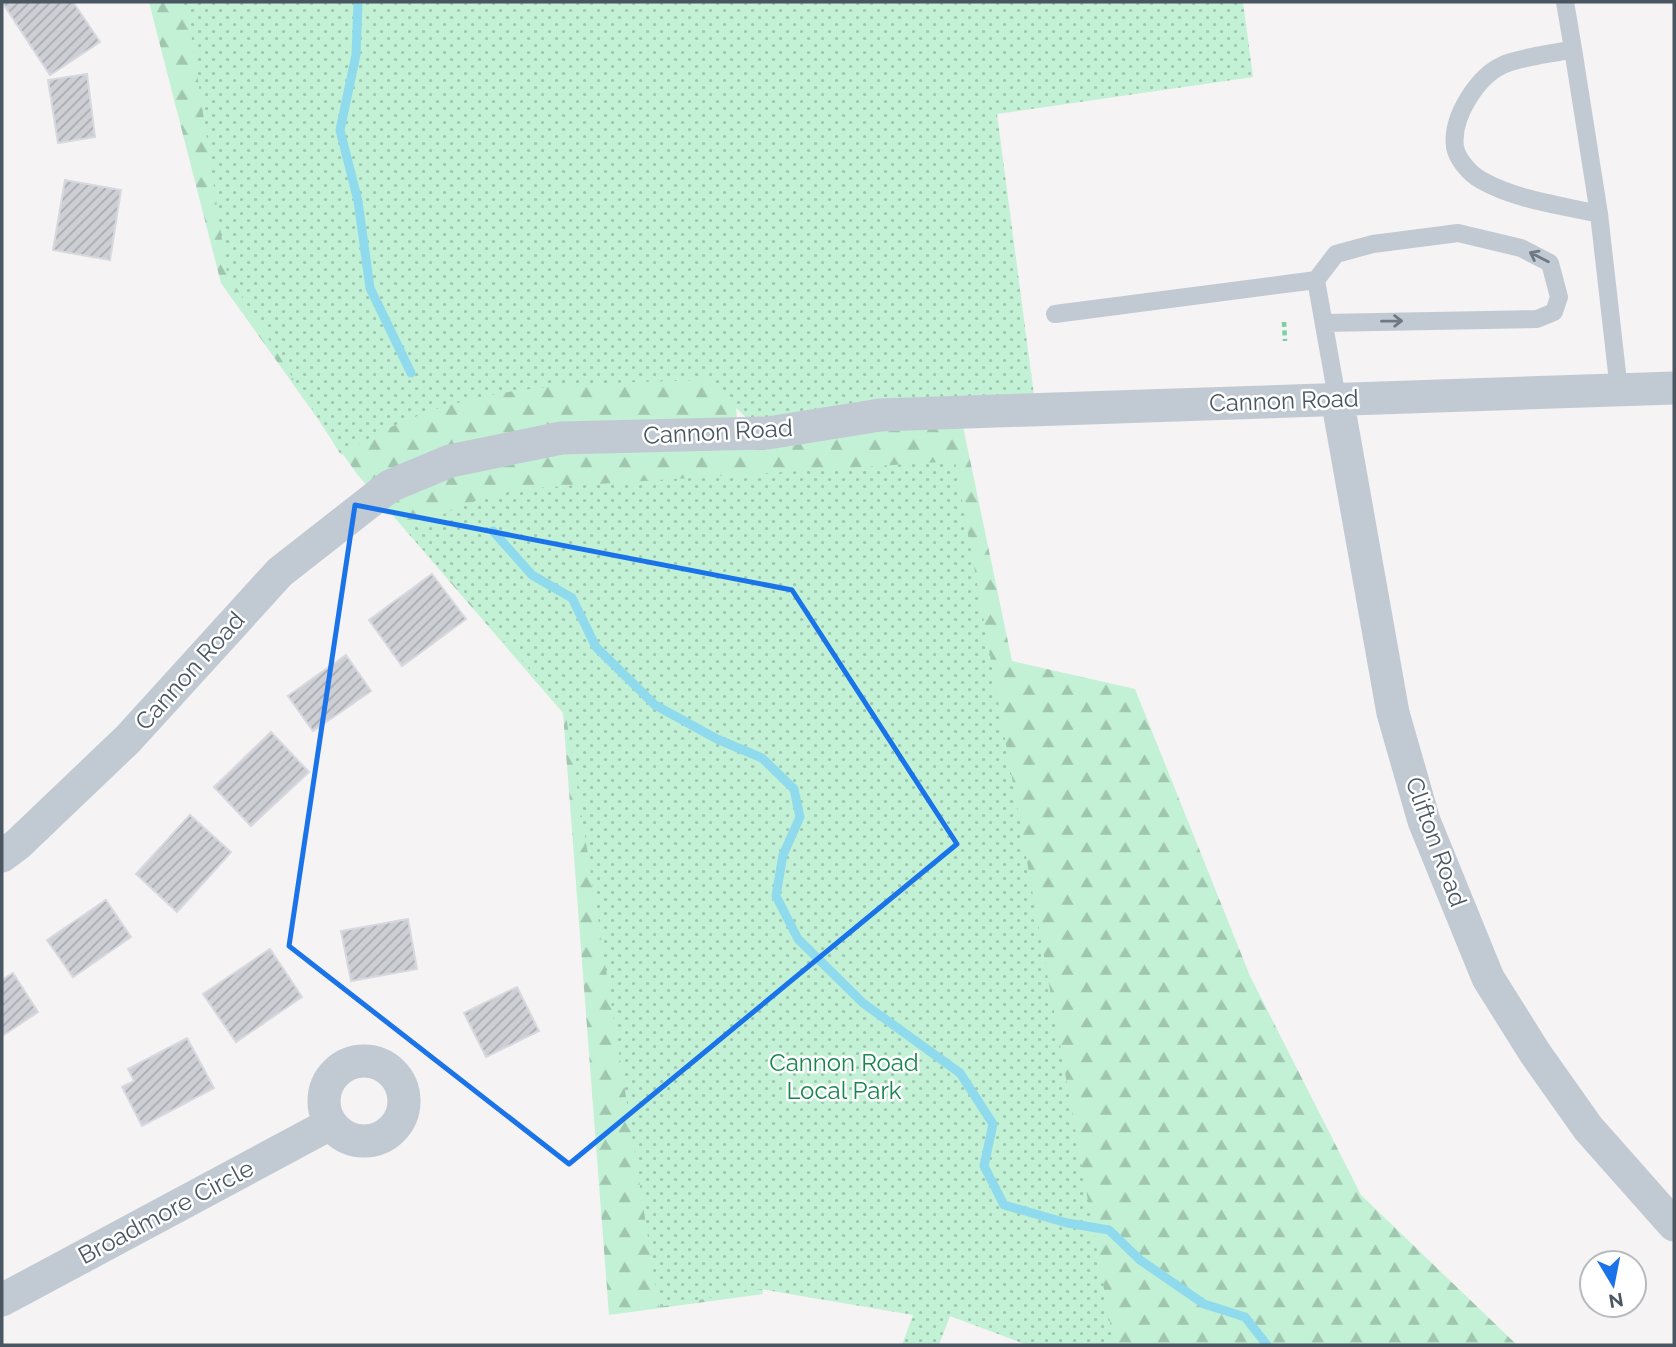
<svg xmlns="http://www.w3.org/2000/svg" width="1676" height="1347" font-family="Raleway,sans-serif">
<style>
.forest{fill:url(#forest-firs)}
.park{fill:url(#park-dots)}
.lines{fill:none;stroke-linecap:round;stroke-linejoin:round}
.stream{stroke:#90daee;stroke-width:9}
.building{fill:url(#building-hatch);stroke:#d7d9de;stroke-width:2}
.path{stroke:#7ad0a6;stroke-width:4.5;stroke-dasharray:5 3.5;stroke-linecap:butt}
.service{stroke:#c1cad2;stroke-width:18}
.minor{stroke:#c1cad2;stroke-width:33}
.oneway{stroke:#6e7983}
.marked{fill:none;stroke:#1a73e8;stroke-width:5;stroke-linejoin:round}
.labels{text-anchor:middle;stroke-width:5;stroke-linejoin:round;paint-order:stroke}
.street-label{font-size:24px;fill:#4a5661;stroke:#fff}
.park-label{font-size:24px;fill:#17864f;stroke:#fff}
</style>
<defs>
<pattern id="forest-firs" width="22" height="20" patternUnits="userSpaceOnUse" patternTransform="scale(1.75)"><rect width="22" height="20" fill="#c3f1d5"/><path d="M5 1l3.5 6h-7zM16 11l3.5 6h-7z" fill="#a0c6b0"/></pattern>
<pattern id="park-dots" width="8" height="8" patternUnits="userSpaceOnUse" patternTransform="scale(1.75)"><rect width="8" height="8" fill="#c3f1d5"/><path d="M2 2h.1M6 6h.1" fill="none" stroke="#a0c6b0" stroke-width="1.8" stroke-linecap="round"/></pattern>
<pattern id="building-hatch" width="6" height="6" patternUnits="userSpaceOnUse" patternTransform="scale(1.75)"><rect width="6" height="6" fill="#cdcfd5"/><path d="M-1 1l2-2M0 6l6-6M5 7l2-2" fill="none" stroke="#a8abb0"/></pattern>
</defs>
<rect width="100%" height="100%" fill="#f5f3f3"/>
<!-- forest -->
<path class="forest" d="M149 2H696L737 418 960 412 1012 661 1135 689 1250 976 1361 1195 1517 1345H1032L745 1136 763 1294 609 1315 563 713 357 474 221 283Z"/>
<!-- park -->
<path class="park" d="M182 2H1243L1253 77 997 114 1035 403 755 426 707 380C573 385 459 378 341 455L227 273 188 13Z
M955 461 1114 1345H1027L950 1316 939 1345H902L913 1315 761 1289 659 1307 565 709 406 531 468 503 519 489Z"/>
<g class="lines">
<!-- stream -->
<path class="stream" d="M358 2 356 55 340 130 358 201 370 288 411 373
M493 531 532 575 572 598 596 647 655 705 717 739 762 758 794 789 800 817 783 855 776 896 798 939 863 1003 960 1073 993 1124 984 1166 1004 1205 1067 1223 1109 1230 1140 1260 1204 1304 1245 1317 1267 1345"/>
</g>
<!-- building -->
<path class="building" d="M2 2H73L100 42 50 75Z
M87 74 95 137 58 143 48 80Z
M65 180 121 190 110 260 53 250Z
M432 574 466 619 402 666 369 620Z
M346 655 371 691 313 731 288 696Z
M271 732 309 772 251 826 214 787Z
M190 815 231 852 177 912 136 874Z
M106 900 131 937 73 977 47 940Z
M408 919 417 969 351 981 341 931Z
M270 949 302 997 236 1042 203 994Z
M13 973 38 1012 2 1036V980Z
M517 987 539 1031 486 1057 464 1013Z
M187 1038 214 1088 142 1126 122 1087 134 1081 128 1069Z"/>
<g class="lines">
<!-- path -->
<path class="path" d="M1284 322 1285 341"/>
<!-- service -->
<path class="service" d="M1565 2 1573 49
M1599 214 1573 49C1552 54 1526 56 1505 64 1478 75 1451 117 1455 147 1457 159 1470 174 1481 180 1516 200 1560 205 1599 214L1619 390
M1316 280 1336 254 1373 244 1458 233 1521 248 1550 263 1559 297 1554 312 1537 319 1324 323
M1055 314 1316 280 1337 398"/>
<!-- minor -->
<path class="minor" d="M1337 398 1393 713 1424 821 1488 978 1535 1053 1588 1128 1674 1225
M2 856 18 844 128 739 280 572 390 486 450 461 561 438 768 433 880 415 1674 388
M324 1101a40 40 0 1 1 80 0a40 40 0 1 1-80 0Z
M2 1300 330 1124"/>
</g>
<!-- one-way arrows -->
<defs><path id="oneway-shaft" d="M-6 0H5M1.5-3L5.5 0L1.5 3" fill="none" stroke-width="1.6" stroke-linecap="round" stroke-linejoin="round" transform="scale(1.75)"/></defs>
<g class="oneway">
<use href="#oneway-shaft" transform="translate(1539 257) rotate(-153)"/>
<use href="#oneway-shaft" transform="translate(1392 321) rotate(-1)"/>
</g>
<!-- marked area -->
<path class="marked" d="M355 505 792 590 957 844 569 1164 289 946Z"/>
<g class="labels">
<!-- street labels -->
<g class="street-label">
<text transform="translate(1284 401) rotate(-2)" y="8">Cannon Road</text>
<text transform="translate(718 432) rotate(-3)" y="8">Cannon Road</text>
<text transform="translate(190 671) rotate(-48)" y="8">Cannon Road</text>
<text transform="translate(1436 842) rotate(70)" y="8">Clifton Road</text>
<text transform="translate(166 1212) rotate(-28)" y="8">Broadmore Circle</text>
</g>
<!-- park labels -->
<g class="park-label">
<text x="844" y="1071">Cannon Road<tspan x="844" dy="28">Local Park</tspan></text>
</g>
</g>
<!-- border -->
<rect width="1676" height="1347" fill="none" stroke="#4a5661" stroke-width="7"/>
<!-- north arrow -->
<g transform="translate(1613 1284) rotate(170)"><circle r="33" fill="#ffffff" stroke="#b7bbc0" stroke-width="2"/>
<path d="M0-5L12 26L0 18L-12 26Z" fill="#1a73e8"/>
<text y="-10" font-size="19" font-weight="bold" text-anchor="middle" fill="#4a5661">N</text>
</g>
</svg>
